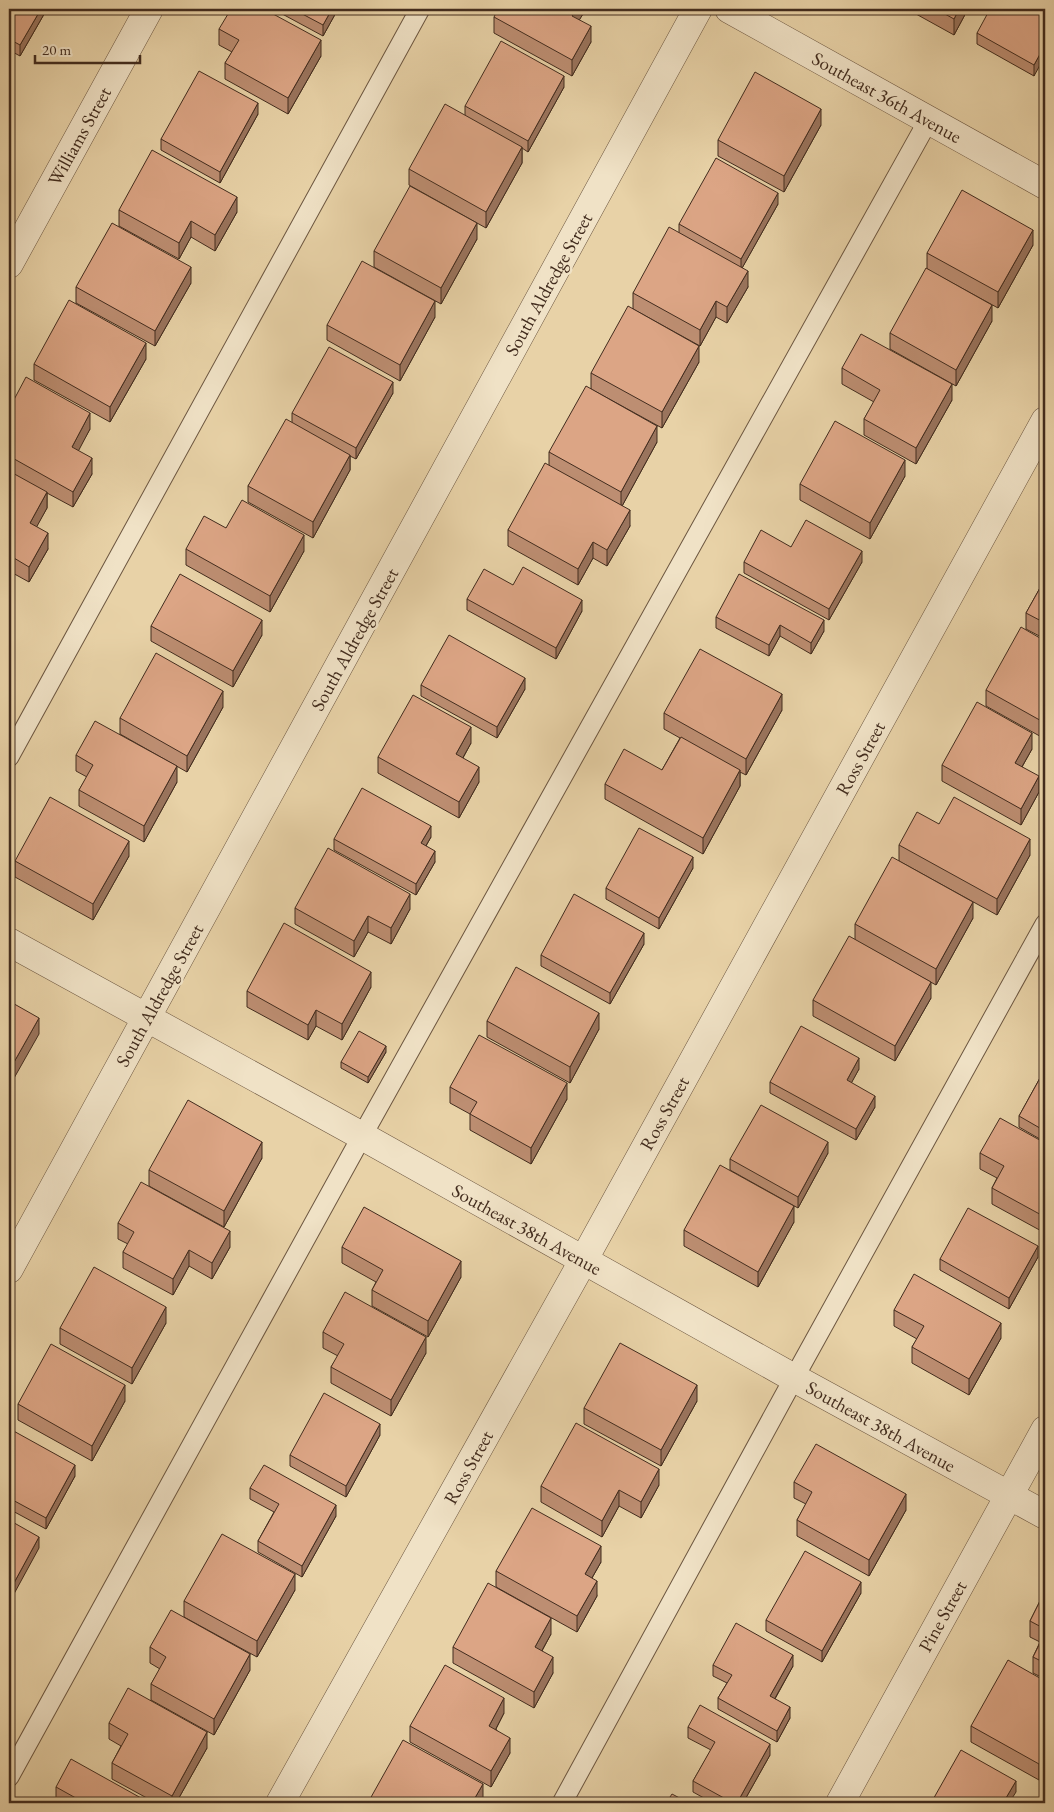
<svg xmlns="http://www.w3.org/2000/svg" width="1054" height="1812" font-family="'EB Garamond',serif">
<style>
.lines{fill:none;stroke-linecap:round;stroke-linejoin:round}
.service-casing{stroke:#6c5640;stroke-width:21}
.minor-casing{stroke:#6c5640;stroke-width:29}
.tertiary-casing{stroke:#6c5640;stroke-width:29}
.service{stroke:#f0e2c6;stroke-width:19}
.minor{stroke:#f0e2c6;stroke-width:28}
.tertiary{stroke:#f0e2c6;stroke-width:28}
.wall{fill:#bd8e72;stroke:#422c1e}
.shaded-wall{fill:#9a745d;stroke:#422c1e}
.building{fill:#dca585;stroke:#422c1e}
.labels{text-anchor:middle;stroke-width:5;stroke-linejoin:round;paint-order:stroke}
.street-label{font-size:19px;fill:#422c1e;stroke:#f0e2c6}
</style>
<rect width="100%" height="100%" fill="#e8d2a7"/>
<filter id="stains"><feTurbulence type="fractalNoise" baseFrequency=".004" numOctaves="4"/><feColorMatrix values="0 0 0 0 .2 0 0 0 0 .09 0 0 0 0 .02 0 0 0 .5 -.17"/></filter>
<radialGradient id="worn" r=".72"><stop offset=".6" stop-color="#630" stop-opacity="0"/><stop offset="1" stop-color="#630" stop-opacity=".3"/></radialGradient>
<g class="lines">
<!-- service casing -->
<g class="service-casing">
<path id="service" d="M9 757 420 9
M9 1777 362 1136 928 121
M562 1803 794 1378 1045 924"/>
</g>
<!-- minor casing -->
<g class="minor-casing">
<path id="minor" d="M729 9 1045 185
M9 264 149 9
M9 942 362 1136 794 1378 1045 1515
M9 1269 698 9
M840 1803 1045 1430"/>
</g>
<!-- tertiary casing -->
<g class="tertiary-casing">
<path id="tertiary" d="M280 1803 583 1261 1045 421"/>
</g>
<!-- service -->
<use href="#service" class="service"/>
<!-- minor -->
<use href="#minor" class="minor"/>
<!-- tertiary -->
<use href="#tertiary" class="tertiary"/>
</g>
<!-- wall -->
<path class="wall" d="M9 9H47L20 56 9 50Z
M273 9H338L323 36Z
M586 9 579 20 591 42 572 76 494 33V17Z
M907 9H968L954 35Z
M1045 9 1034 76 977 44V33Z
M219 29 321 56 288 114 225 79V63L232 52 219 45Z
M564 87 528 152 522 148V163L486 228 409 185V169L465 115V106Z
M258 114 220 183 161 150V139Z
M821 125 784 192 718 156V140Z
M778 204 742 268 748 287 727 323 716 317 700 346 633 309V293L679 233V224Z
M119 210 237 212 215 251 191 237 179 259 119 226Z
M477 239 441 304 374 267V251Z
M1033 245 998 308 927 269V253Z
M191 283 155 346 76 303V287Z
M435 317 400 381 327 340V325Z
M992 321 956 386 890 349V333Z
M146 359 110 422 34 380V364Z
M699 362 662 428 591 389V373Z
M842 368 952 400 916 464 864 435V419L874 402 842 384Z
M393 393 356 459 350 456V470L313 538 248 502V486L292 422V413Z
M9 409 90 429 78 450 92 474 73 507 47 493V508L36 527 48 549 29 582 9 571Z
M657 442 622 506 630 526 607 566 593 558 578 585 508 546V530L549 465V452Z
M905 476 870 539 800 500V484Z
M226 528 304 551 270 612 186 565V549Z
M791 547 862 562 829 620 744 573V562Z
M1045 579V639L1026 629V613Z
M467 599 582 611 556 659 467 610Z
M716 617 824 631 811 654 780 636 769 656 716 628Z
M151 626 262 635 233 687 151 641Z
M1045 641V739L986 706V690Z
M421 685 525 689 497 738 421 696Z
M223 707 187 772 120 734V718Z
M782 710 746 775 740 772V786L703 854 605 799V784L662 770 680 738 664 729V713Z
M471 743 463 758 479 782 459 818 378 773V757Z
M1032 749 1022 767 1039 792 1021 825 942 781V765Z
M76 755 177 782 144 842 79 806V790L87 777 76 771Z
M939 824 1030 855 997 915 899 861V845Z
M431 837 426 846 435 862 416 895 334 850V839Z
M129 856 93 920 15 877V861Z
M693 868 659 929 606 899V888Z
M295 908 410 909 391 944 368 932 354 957 295 924Z
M973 918 936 985 855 940V924Z
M644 944 610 1004 541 966V955Z
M371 987 342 1040 316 1026 308 1040 247 1007V991Z
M931 998 895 1061 813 1016V1000Z
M487 1021 599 1029 570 1083 487 1037Z
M386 1052 368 1083 341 1068V1062Z
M859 1069 851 1083 875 1107 856 1140 770 1093V1082Z
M1045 1069V1142L1019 1127V1116Z
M450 1087 567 1099 531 1164 470 1130V1114L450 1103Z
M1045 1143V1233L992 1204V1188L997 1178 980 1169V1153Z
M828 1153 798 1208 730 1170V1159Z
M262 1158 224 1227 149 1186V1170Z
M794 1222 758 1287 684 1246V1230Z
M118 1223 230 1247 212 1279 189 1266 173 1295 123 1268V1252L128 1244 118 1239Z
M342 1247 461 1277 428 1337 372 1306V1290L376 1282 342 1263Z
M1038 1257 1009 1309 940 1270V1259Z
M894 1310 1001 1338 969 1395 912 1363V1347L917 1339 894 1326Z
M166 1323 132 1384 60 1344V1328Z
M323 1332 426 1353 391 1416 331 1383V1367L338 1356 323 1348Z
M125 1401 92 1461 18 1420V1404Z
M697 1401 661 1466 584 1424V1408Z
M9 1431 75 1476 46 1529 9 1509Z
M380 1435 346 1497 290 1466V1455Z
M794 1482 906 1510 869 1576 797 1536V1520L806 1504 794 1498Z
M659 1485 641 1518 619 1506 602 1537 541 1502V1486Z
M250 1488 336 1516 302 1577 258 1552V1541L274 1512 250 1499Z
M601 1562 592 1578 597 1596 577 1632 496 1587V1571Z
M295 1590 257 1657 184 1617V1601Z
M1045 1591V1679L1033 1673V1657L1040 1642 1030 1637V1621Z
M861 1593 822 1662 766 1631V1620Z
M551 1634 542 1651 553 1673 534 1708 453 1663V1647Z
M150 1647 250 1670 214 1735 151 1700V1684L160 1669 150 1663Z
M713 1665 793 1666 775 1699 790 1718 777 1742 718 1709V1698L727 1683 713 1676Z
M1045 1681V1768L1039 1780 971 1742V1726Z
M504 1713 496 1729 510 1753 491 1787 410 1742V1726Z
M109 1723 207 1748 176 1803H156L112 1779V1763L121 1746 109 1739Z
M688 1727 770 1755 743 1803H713L693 1792V1781L711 1750 688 1738Z
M56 1787 150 1803H56Z
M370 1799 483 1800 481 1803H370Z"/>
<!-- shaded-wall -->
<path class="shaded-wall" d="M41 9H47L20 56V45Z
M332 9H338L323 36V25Z
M577 9H586L572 32V16Z
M959 9H968L954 35V19Z
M591 26V42L572 76V60Z
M321 40V56L288 114V98Z
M1045 45V56L1034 76V65Z
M564 76V87L528 152V141Z
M258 103V114L220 183V172Z
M821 109V125L784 192V176Z
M522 147V163L486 228V212Z
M778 193V204L741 270V259Z
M237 197V212L215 251V235Z
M191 221V237L179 259V243Z
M477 223V239L441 304V288Z
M1033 230V245L998 308V292Z
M191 267V283L155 346V331Z
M748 271V287L727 323V307Z
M435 301V317L400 381V365Z
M716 301V317L700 346V330Z
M992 305V321L956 386V370Z
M146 343V359L110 422V407Z
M699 346V362L662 428V412Z
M393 382V393L356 459V448Z
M952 384V400L916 464V448Z
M90 413V429L72 463V447Z
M657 426V442L621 508V492Z
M350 455V470L313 538V522Z
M92 458V474L73 507V492Z
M905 460V476L870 539V523Z
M47 492V508L30 539V523Z
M630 510V526L607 566V550Z
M48 533V549L29 582V567Z
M304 535V551L270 612V596Z
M593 542V558L578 585V569Z
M862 551V562L829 620V609Z
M582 600V611L556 659V648Z
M262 620V635L233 687V671Z
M824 620V631L811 654V643Z
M780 625V636L769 656V645Z
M525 678V689L497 738V727Z
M223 691V707L187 772V756Z
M782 694V710L746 775V759Z
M471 727V743L456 770V754Z
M1032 733V749L1015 779V763Z
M177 766V782L144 842V826Z
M479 767V782L459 818V802Z
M740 770V786L703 854V838Z
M1039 776V792L1021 825V809Z
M431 826V837L421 854V843Z
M1030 839V855L997 915V899Z
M129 841V856L93 920V904Z
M435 851V862L416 895V884Z
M693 857V868L659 929V918Z
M410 894V909L391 944V928Z
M973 902V918L936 985V969Z
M368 916V932L354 957V941Z
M644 933V944L610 1004V993Z
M371 972V987L342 1040V1024Z
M931 982V998L895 1061V1046Z
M316 1010V1026L308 1040V1025Z
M599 1013V1029L570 1083V1067Z
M39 1018V1034L9 1087V1071Z
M386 1046V1052L368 1083V1077Z
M859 1058V1069L847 1091V1080Z
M567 1083V1099L531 1164V1148Z
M875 1096V1107L856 1140V1129Z
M262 1142V1158L224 1227V1211Z
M828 1142V1153L798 1208V1197Z
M794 1206V1222L758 1287V1272Z
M230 1231V1247L212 1279V1263Z
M1038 1246V1257L1009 1309V1298Z
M189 1250V1266L173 1295V1279Z
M461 1261V1277L428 1337V1321Z
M166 1307V1323L132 1384V1368Z
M1001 1323V1338L969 1395V1379Z
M426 1337V1353L391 1416V1400Z
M125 1385V1401L92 1461V1446Z
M697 1385V1401L661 1466V1450Z
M380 1424V1435L346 1497V1486Z
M75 1465V1476L46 1529V1518Z
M659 1469V1485L641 1518V1502Z
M619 1490V1506L602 1537V1521Z
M906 1494V1510L869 1576V1560Z
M336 1505V1516L302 1577V1566Z
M39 1537V1548L9 1603V1592Z
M601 1546V1562L585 1590V1574Z
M295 1574V1590L257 1657V1641Z
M597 1581V1596L577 1632V1616Z
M861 1582V1593L822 1662V1651Z
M551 1618V1634L535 1663V1647Z
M250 1654V1670L214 1735V1719Z
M793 1655V1666L770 1707V1696Z
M553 1657V1673L534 1708V1692Z
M504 1698V1713L489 1742V1726Z
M790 1707V1718L777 1742V1731Z
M207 1732V1748L176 1803H172V1796Z
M510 1738V1753L491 1787V1771Z
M770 1744V1755L743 1803H737Z
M1045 1752V1768L1039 1780V1764Z
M1016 1781V1792L1009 1803H1003Z
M483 1784V1800L481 1803H472Z"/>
<!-- building -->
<path class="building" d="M9 9H41L20 45 9 39Z
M231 9H264L321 40 288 98 225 63 239 40 219 29Z
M293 9H332L323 25Z
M498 9H577L572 16 591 26 572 60 494 17Z
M936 9H959L954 19Z
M990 9H1045V45L1034 65 977 33Z
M501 41 564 76 528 141 465 106Z
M199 71 258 103 220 172 161 139Z
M755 72 821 109 784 176 718 140Z
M445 104 522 147 486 212 409 169Z
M152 150 237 197 215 235 191 221 179 243 119 210Z
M716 158 778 193 741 259 679 224Z
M410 186 477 223 441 288 374 251Z
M962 190 1033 230 998 292 927 253Z
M112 223 191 267 155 331 76 287Z
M669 227 748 271 727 307 716 301 700 330 633 293Z
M362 261 435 301 400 365 327 325Z
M926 268 992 305 956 370 890 333Z
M69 300 146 343 110 407 34 364Z
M628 306 699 346 662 412 591 373Z
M861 334 952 384 916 448 864 419 880 390 842 368Z
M329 347 393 382 356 448 292 413Z
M26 377 90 413 72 447 92 458 73 492 9 456V409Z
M586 386 657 426 621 492 549 452Z
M286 419 350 455 313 522 248 486Z
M835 421 905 460 870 523 800 484Z
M545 463 630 510 607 550 593 542 578 569 508 530Z
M9 471 47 492 30 523 48 533 29 567 9 555Z
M242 500 304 535 270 596 186 549 204 516 226 528Z
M806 520 862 551 829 609 744 562 761 530 791 547Z
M523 567 582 600 556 648 467 599 484 569 513 585Z
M180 574 262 620 233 671 151 626Z
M739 574 824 620 811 643 780 625 769 645 716 617Z
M1045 579V623L1026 613Z
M1021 627 1045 641V723L986 690Z
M449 635 525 678 497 727 421 685Z
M700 649 782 694 746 759 664 713Z
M156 653 223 691 187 756 120 718Z
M413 695 471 727 456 754 479 767 459 802 378 757Z
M977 702 1032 733 1015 763 1039 776 1021 809 942 765Z
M95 721 177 766 144 826 79 790 93 765 76 755Z
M681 737 740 770 703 838 605 784 624 749 662 770Z
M362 788 431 826 421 843 435 851 416 884 334 839Z
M50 797 129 841 93 904 15 861Z
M954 797 1030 839 997 899 899 845 917 812 939 824Z
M639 828 693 857 659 918 606 888Z
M328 848 410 894 391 928 368 916 354 941 295 908Z
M892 857 973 902 936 969 855 924Z
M574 894 644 933 610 993 541 955Z
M284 923 371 972 342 1024 316 1010 308 1025 247 991Z
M849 936 931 982 895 1046 813 1000Z
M516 967 599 1013 570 1067 487 1021Z
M9 1001 39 1018 9 1071Z
M801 1026 859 1058 847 1080 875 1096 856 1129 770 1082Z
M359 1031 386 1046 368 1077 341 1062Z
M479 1035 567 1083 531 1148 470 1114 477 1102 450 1087Z
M1045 1069V1131L1019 1116Z
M188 1100 262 1142 224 1211 149 1170Z
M761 1105 828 1142 798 1197 730 1159Z
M1000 1118 1045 1143V1217L992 1188 1004 1166 980 1153Z
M720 1165 794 1206 758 1272 684 1230Z
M141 1182 230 1231 212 1263 189 1250 173 1279 123 1252 134 1232 118 1223Z
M364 1207 461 1261 428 1321 372 1290 383 1270 342 1247Z
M968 1208 1038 1246 1009 1298 940 1259Z
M94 1267 166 1307 132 1368 60 1328Z
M914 1274 1001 1323 969 1379 912 1347 924 1326 894 1310Z
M345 1292 426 1337 391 1400 331 1367 344 1344 323 1332Z
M620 1343 697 1385 661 1450 584 1408Z
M51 1344 125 1385 92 1446 18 1404Z
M324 1393 380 1424 346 1486 290 1455Z
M576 1423 659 1469 641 1502 619 1490 602 1521 541 1486Z
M10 1429 75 1465 46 1518 9 1498V1431Z
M816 1444 906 1494 869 1560 797 1520 812 1492 794 1482Z
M264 1465 336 1505 302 1566 258 1541 279 1504 250 1488Z
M532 1508 601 1546 585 1574 597 1581 577 1616 496 1571Z
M9 1520 39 1537 9 1592Z
M222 1534 295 1574 257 1641 184 1601Z
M805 1551 861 1582 822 1651 766 1620Z
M488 1583 551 1618 535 1647 553 1657 534 1692 453 1647Z
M1045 1591V1629L1030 1621Z
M171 1610 250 1654 214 1719 151 1684 166 1657 150 1647Z
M736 1623 793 1655 770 1696 790 1707 777 1731 718 1698 732 1675 713 1665Z
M1045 1633V1663L1033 1657Z
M1008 1660 1045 1681V1752L1039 1764 971 1726Z
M445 1665 504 1698 489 1726 510 1738 491 1771 410 1726Z
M128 1688 207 1732 172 1796 112 1763 128 1734 109 1723Z
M700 1705 770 1744 737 1803H733L693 1781 715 1742 688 1727Z
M403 1740 483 1784 472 1803H378L370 1799Z
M961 1750 1016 1781 1003 1803H931Z
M71 1759 150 1803H82L83 1802 56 1787Z
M672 1794 689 1803H666Z"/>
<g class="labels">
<!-- street labels -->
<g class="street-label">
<text transform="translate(887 97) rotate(29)" y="7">Southeast 36th Avenue</text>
<text transform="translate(79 136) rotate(-61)" y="7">Williams Street</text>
<text transform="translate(548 284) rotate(-61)" y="7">South Aldredge Street</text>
<text transform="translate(354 639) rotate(-61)" y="7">South Aldredge Street</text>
<text transform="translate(860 758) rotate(-61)" y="7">Ross Street</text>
<text transform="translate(159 995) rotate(-61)" y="7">South Aldredge Street</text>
<text transform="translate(664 1113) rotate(-61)" y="7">Ross Street</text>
<text transform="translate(527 1229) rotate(29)" y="7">Southeast 38th Avenue</text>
<text transform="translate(881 1426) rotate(29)" y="7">Southeast 38th Avenue</text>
<text transform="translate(468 1467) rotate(-61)" y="7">Ross Street</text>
<text transform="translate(942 1616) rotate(-61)" y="7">Pine Street</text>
</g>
</g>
<!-- margin -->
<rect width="1054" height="1812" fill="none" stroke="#e8d2a7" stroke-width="30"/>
<rect x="10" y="10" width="1034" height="1792" fill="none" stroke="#422c1e" stroke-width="2.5"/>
<rect x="15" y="15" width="1024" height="1782" fill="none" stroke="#422c1e"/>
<!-- scale -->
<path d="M35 55v8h105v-8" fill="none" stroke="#422c1e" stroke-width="2.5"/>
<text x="42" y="55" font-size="15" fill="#422c1e" stroke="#f0e2c6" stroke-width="4" paint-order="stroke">20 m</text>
<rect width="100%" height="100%" filter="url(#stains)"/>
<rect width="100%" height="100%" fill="url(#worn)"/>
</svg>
